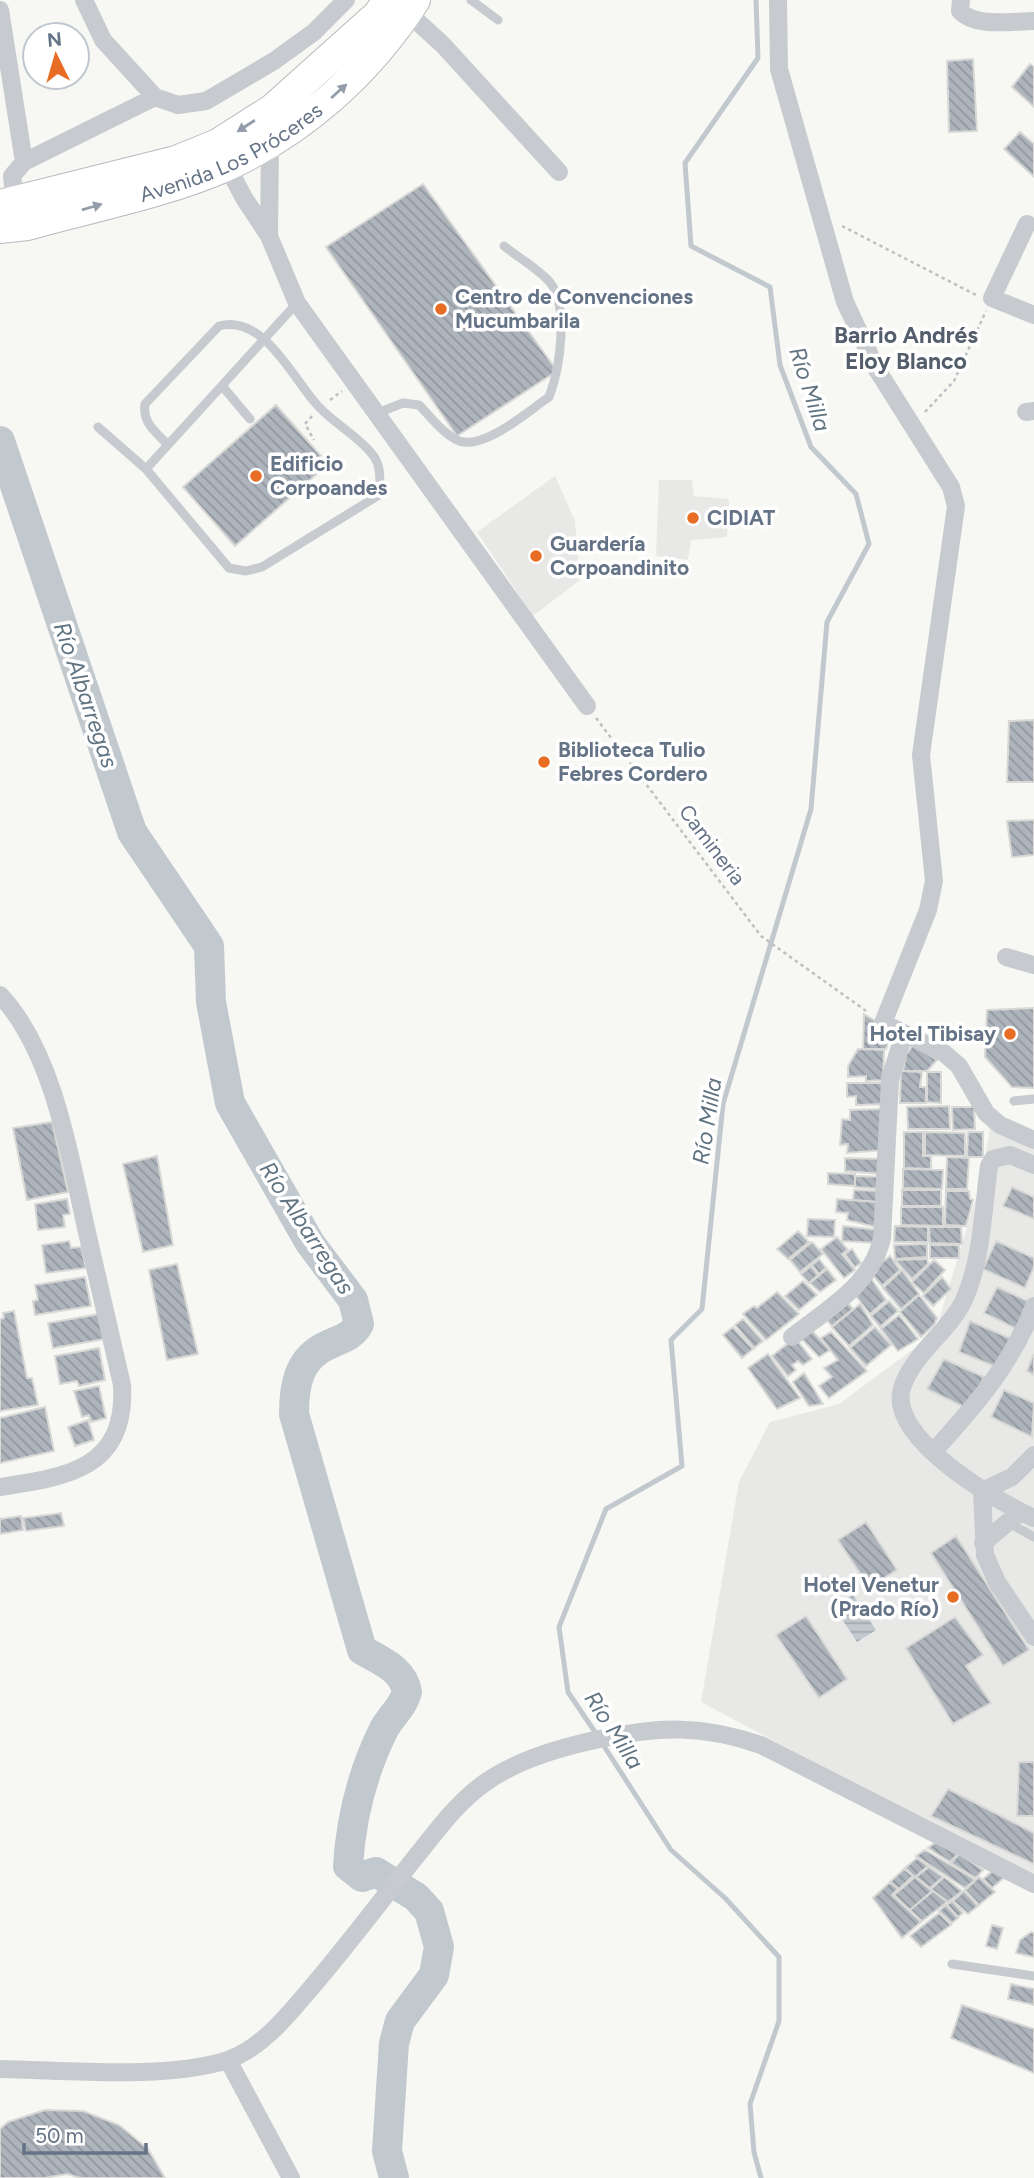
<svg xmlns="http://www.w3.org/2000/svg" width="1034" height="2178" font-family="Figtree,sans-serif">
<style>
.built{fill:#e8e8e7}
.water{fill:url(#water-rules)}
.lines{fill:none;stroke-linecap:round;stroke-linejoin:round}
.stream{stroke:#c1c9cf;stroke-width:5}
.river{stroke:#c1c9cf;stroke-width:30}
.building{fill:url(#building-back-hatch);stroke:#d8d9d6;stroke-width:2}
.trunk-casing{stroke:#b7babe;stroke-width:32}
.path{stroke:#bec0c3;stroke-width:2.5;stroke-dasharray:3.5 3.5;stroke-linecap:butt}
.service{stroke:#c7cace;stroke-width:9}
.minor{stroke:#c7cace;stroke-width:18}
.trunk{stroke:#fff;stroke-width:30}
.oneway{fill:#939daa}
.poi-dot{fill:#e76d24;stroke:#fff;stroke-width:2.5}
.labels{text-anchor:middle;stroke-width:7;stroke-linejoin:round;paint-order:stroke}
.street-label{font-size:21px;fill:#657386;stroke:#fff}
.poi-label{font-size:21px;font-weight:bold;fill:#657386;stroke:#fff;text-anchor:start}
.neighbourhood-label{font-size:23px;font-weight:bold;fill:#545d6b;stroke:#fff}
.water-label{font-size:23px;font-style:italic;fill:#617482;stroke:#fff}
</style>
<defs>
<pattern id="water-rules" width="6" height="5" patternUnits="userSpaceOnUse" patternTransform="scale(1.75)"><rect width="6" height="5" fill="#c1c9cf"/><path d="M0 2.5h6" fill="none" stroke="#a0a8ae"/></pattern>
<pattern id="building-back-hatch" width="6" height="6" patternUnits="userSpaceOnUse" patternTransform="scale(1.75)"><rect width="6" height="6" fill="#adb4bb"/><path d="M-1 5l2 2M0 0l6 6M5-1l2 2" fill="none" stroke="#90979e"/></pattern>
</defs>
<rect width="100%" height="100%" fill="#f7f7f4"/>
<!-- built -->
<path class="built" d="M555 476 575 521 580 580 533 616 477 532Z
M659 480H692L694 496 729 499 727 537 691 540 688 560 656 556Z
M990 1128 1034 1140V1879L701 1702 739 1482 770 1422 839 1404 935 1333 981 1181Z"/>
<!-- water -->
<path class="water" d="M853 1595 876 1630 857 1642 834 1607Z"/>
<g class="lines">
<!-- stream -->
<path class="stream" d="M597 1735 568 1692 559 1627 606 1509 682 1466 671 1340 702 1309 723 1104 811 809 827 622 869 544 856 494 811 447 780 365 770 287 691 246 685 163 758 58 756 0
M602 1743 671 1850 725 1898 779 1957V2021L750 2104 754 2152 761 2178"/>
<!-- river -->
<path class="river" d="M0 441 132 832 209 946 211 1002 230 1103 310 1243 353 1300 359 1324C352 1337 340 1339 328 1345 298 1358 294 1386 294 1414L362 1650C381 1661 403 1669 407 1692 403 1707 391 1716 384 1729 362 1773 351 1818 348 1866L362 1877 376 1872 416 1897 429 1911 439 1947 434 1975 400 2021 394 2043 387 2151 394 2178"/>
</g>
<!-- building -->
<path class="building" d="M973 59 977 131 949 132 947 61Z
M1030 64 1034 67V107L1012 87Z
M1020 132 1034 144V177L1004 149Z
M423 184 557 371 457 436 326 247Z
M276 405 328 464 235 546 183 487Z
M1034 720V782H1007L1009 721Z
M1034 820V855L1012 857 1007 821Z
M1034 1008V1088L1012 1087 985 1057 987 1010Z
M864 1014 891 1031 886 1049H863Z
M913 1045 937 1060 927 1071H903L906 1055Z
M858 1049 884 1050 883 1080 866 1081V1076L848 1077V1066Z
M901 1071 922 1072 920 1087H926V1103H900Z
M927 1072H941V1103L927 1102Z
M847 1083H885L886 1104 856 1105V1096L847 1097Z
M949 1106 950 1129H908L907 1107Z
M952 1107H974L975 1129 953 1130Z
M885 1109V1150L847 1153 848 1144 840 1145 842 1119 850 1120V1110Z
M52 1122 68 1192 27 1200 13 1128Z
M904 1132H923V1156H931V1169L904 1168Z
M925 1132 965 1133V1156L925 1155Z
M968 1132H983V1157H967Z
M157 1156 173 1245 143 1252 123 1164Z
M947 1157 969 1158 967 1189H946Z
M845 1158 882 1159 883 1174 845 1171Z
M903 1169 943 1170 942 1189 903 1188Z
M828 1173 855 1174V1186L828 1184Z
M855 1176 883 1177V1189L855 1187Z
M1012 1187 1034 1197V1219L1003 1206Z
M854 1190 881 1191V1202L853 1200Z
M902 1190H941V1206H902Z
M946 1191H969L970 1199 973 1200 966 1226 945 1225Z
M67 1199 70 1214 63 1215 65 1227 38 1230 35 1204Z
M837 1199 876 1202 880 1228 847 1220 848 1213 836 1212Z
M901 1207H943V1226L901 1225Z
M808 1219 835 1220 834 1237 807 1236Z
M843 1226 878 1230 877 1243 842 1241Z
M895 1226 928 1227V1242H894Z
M929 1227H961L962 1244 930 1243Z
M798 1231 809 1242 788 1259 777 1249Z
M837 1237 848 1250 842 1254 855 1270 844 1278 821 1249Z
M69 1241 71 1248 81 1247 86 1268 46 1273 42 1245Z
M996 1241 1034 1258V1267L1025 1288 983 1269Z
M812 1242 823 1254 800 1272 790 1260Z
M927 1244V1257L895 1259 894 1245Z
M930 1245H959V1258H930Z
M852 1249 861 1263 855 1267 845 1254Z
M890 1256 900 1270 882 1286 870 1272Z
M819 1259 826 1268 819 1274 812 1265Z
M927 1259 928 1264 912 1279 895 1260Z
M934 1260 945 1270 924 1293 912 1282Z
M177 1264 198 1354 167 1360 149 1270Z
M811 1266 818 1275 809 1283 801 1274Z
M827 1269 836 1280 820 1292 810 1283Z
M902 1270 919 1294 901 1309 883 1288Z
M85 1277 91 1306 35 1315 33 1301 38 1300 35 1285Z
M870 1277 886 1300 870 1314 852 1291Z
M942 1277 951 1289 933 1306 923 1296Z
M803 1281 817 1295 799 1310 785 1296Z
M997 1287 1034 1304 1021 1331 984 1313Z
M777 1292 799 1314 766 1340 743 1314 754 1306 757 1308Z
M919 1295 937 1318 934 1325 921 1337 900 1312Z
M843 1298 853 1309 832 1326 823 1316Z
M889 1301 898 1311 880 1327 871 1316Z
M860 1304 873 1325 849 1346 832 1327Z
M14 1311 27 1378H32L38 1405 0 1411V1319L4 1318 3 1313Z
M100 1314 105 1339 53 1348 48 1323Z
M899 1315 918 1339 898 1351 881 1329Z
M743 1319 763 1341 754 1348 735 1325Z
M970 1321 1012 1339 999 1368 959 1352Z
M733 1327 753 1349 742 1358 723 1335Z
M875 1327 891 1345 866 1366 850 1348Z
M812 1331 830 1350 819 1357 802 1339Z
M831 1332 867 1371 829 1398 819 1386 832 1377 824 1368 838 1360 821 1338Z
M795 1338 812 1359 803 1365 798 1361 792 1365 796 1370 788 1376 772 1356Z
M99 1348 105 1380 79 1386 77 1381 60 1384 55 1356Z
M768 1354 800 1398 777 1409 748 1368Z
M1033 1355H1034V1375L1027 1371Z
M944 1359 984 1377 968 1409 927 1389Z
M804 1373 823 1404 809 1406 793 1382Z
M99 1386 106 1418 91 1422 89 1415 82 1417 74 1391Z
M1004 1390 1034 1403 1032 1437 991 1417Z
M45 1407 54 1451 0 1463V1418Z
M88 1420 94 1440 75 1446 68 1427Z
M61 1513 64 1526 26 1531 23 1518Z
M21 1516 23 1530 0 1534V1519Z
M866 1522 897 1570 869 1587 838 1540Z
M956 1536 1029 1650 1003 1666 931 1553Z
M806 1616 847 1679 819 1698 776 1635Z
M955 1617 983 1655 966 1666 991 1703 953 1724 906 1648Z
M1019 1762H1034V1816H1017Z
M948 1789 1034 1833V1864L931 1816Z
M937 1841 958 1854 950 1862 928 1848Z
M925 1850 969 1876 975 1880 965 1888 916 1856Z
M959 1854 983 1870 976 1878 951 1863Z
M917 1858 928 1866 915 1877 905 1868Z
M929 1867 943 1877 930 1888 916 1877Z
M904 1869 913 1876 899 1889 890 1882Z
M995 1869 1005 1877 992 1888 983 1879Z
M915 1877 932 1891 910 1910 894 1895Z
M944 1877 962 1891 948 1902 931 1889Z
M979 1877 995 1892 979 1905 965 1890Z
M890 1882 898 1889 892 1895 921 1922 902 1938 873 1898Z
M933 1891 947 1902 922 1921 910 1910Z
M964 1891 978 1906 968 1914 953 1901Z
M952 1901 963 1913 958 1917 947 1905Z
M946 1905 958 1918 952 1923 939 1911Z
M939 1913 951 1925 921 1947 910 1936Z
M992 1925 1003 1928 997 1949 986 1946Z
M1031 1932 1034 1933V1957L1016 1953 1020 1940Z
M1011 1984 1034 1989V2005L1008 1999Z
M962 2005 1034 2029V2073L951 2038Z
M45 2110 83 2111 119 2125 148 2149 165 2178H81L67 2174 44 2178H0V2129L8 2122Z"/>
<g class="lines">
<!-- trunk casing -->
<g class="trunk-casing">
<g id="trunk">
<path d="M0 205 176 161 218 144 273 109 378 15 388 0"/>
<path id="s1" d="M0 228 27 225C91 207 165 193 226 166 303 131 369 72 415 0"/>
</g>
</g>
<!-- path -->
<path class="path" d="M842 226 976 295
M330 400 342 391
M925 412 954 381 986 311
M312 416 305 424 314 440
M596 718 761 936 869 1013"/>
<!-- service -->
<path class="service" d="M471 0 498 20
M223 387 250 419
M375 414 403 403 419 405C431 417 443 434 459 441 485 450 528 411 549 397 560 369 570 303 548 280 535 267 518 257 504 246
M98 427 146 469 229 568 246 571 262 567 379 495C380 482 382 465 372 454 358 436 335 424 319 407 293 380 265 314 219 326L145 404C142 423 156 432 168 445
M146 469 297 303
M1014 1101 1034 1099
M1007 1522 1034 1537
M952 1964 1034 1976"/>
<!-- minor -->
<path class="minor" d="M84 0 103 40 155 97
M778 0 779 69 845 302 876 368 951 487 956 506 921 755 934 881 928 910 883 1023 944 1053 959 1066 986 1113 1000 1125 1034 1140
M961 0 960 11C976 28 1012 21 1034 21
M0 10 24 162
M407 12 443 45 559 172
M224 160 244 198 269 236 297 303 587 706
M15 203 12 176 24 162 155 97 178 105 206 101 274 61 314 32 346 0
M1027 224 992 298 1034 315
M269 236 270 142
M1026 412 1034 411
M1006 957 1034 965
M0 995C53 1051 70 1156 86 1228 98 1281 110 1333 122 1385 127 1468 68 1477 0 1487
M1034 1165 1010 1155 993 1159 989 1166C983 1209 982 1262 963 1302 948 1332 912 1355 902 1388 887 1438 996 1501 1034 1518
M792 1337C827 1309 872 1285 882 1238L890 1079 904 1034
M933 1452C974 1407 1012 1364 1034 1306
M982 1491 985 1555 997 1582 1034 1637
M982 1491 1012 1477 1034 1455
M983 1543 1020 1512
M228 2060 291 2178
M0 2069C67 2070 165 2080 228 2060 262 2048 289 2014 311 1988 347 1946 380 1902 414 1859 436 1832 457 1802 486 1782 519 1759 561 1747 600 1739 659 1726 703 1725 761 1745L1034 1884"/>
<!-- trunk -->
<use href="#trunk" class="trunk"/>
</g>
<!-- one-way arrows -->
<defs><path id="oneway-solid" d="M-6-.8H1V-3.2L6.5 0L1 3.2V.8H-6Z" transform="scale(1.75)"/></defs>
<g class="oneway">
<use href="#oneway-solid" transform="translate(339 91) rotate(-42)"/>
<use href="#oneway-solid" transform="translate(246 126) rotate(147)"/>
<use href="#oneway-solid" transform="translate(92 207) rotate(-16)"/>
</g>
<!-- markers -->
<g class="poi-dot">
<circle cx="441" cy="309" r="7"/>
<circle cx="256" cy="476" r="7"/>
<circle cx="693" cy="518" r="7"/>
<circle cx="536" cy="556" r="7"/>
<circle cx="544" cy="762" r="7"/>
<circle cx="1010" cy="1034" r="7"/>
<circle cx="953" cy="1597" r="7"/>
</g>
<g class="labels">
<!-- street labels -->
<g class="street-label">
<text dy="7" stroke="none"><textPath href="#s1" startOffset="245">Avenida Los Próceres</textPath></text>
<text transform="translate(712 845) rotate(53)" y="7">Camineria</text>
</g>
<!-- poi labels -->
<g class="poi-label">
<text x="455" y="304">Centro de Convenciones<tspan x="455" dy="24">Mucumbarila</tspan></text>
<text x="270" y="471">Edificio<tspan x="270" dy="24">Corpoandes</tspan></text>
<text x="707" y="525">CIDIAT</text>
<text x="550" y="551">Guardería<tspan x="550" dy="24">Corpoandinito</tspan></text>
<text x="558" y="757">Biblioteca Tulio<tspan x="558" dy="24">Febres Cordero</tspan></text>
<text x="996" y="1041" text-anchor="end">Hotel Tibisay</text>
<text x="939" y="1592" text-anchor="end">Hotel Venetur<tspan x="939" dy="24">(Prado Río)</tspan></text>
</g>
<!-- neighbourhood labels -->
<g class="neighbourhood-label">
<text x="906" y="343">Barrio Andrés<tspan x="906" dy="26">Eloy Blanco</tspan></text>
</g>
<!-- water labels -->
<g class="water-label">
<text transform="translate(810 389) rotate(72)" y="8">Río Milla</text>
<text transform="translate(86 695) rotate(71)" y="8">Río Albarregas</text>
<text transform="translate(707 1121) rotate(-81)" y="8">Río Milla</text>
<text transform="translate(307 1228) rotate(57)" y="8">Río Albarregas</text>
<text transform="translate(614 1730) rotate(57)" y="8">Río Milla</text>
</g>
</g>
<!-- north arrow -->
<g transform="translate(56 56) rotate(355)"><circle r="33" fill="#ffffff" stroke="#c1c7cf" stroke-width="2"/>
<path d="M0-5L12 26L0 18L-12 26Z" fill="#e76d24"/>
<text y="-10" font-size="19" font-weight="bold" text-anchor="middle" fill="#657386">N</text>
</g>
<!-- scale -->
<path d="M24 2143v10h122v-10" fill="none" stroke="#657386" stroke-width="3.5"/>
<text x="35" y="2143" font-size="21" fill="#657386" stroke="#ffffff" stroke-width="5" paint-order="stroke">50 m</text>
</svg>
